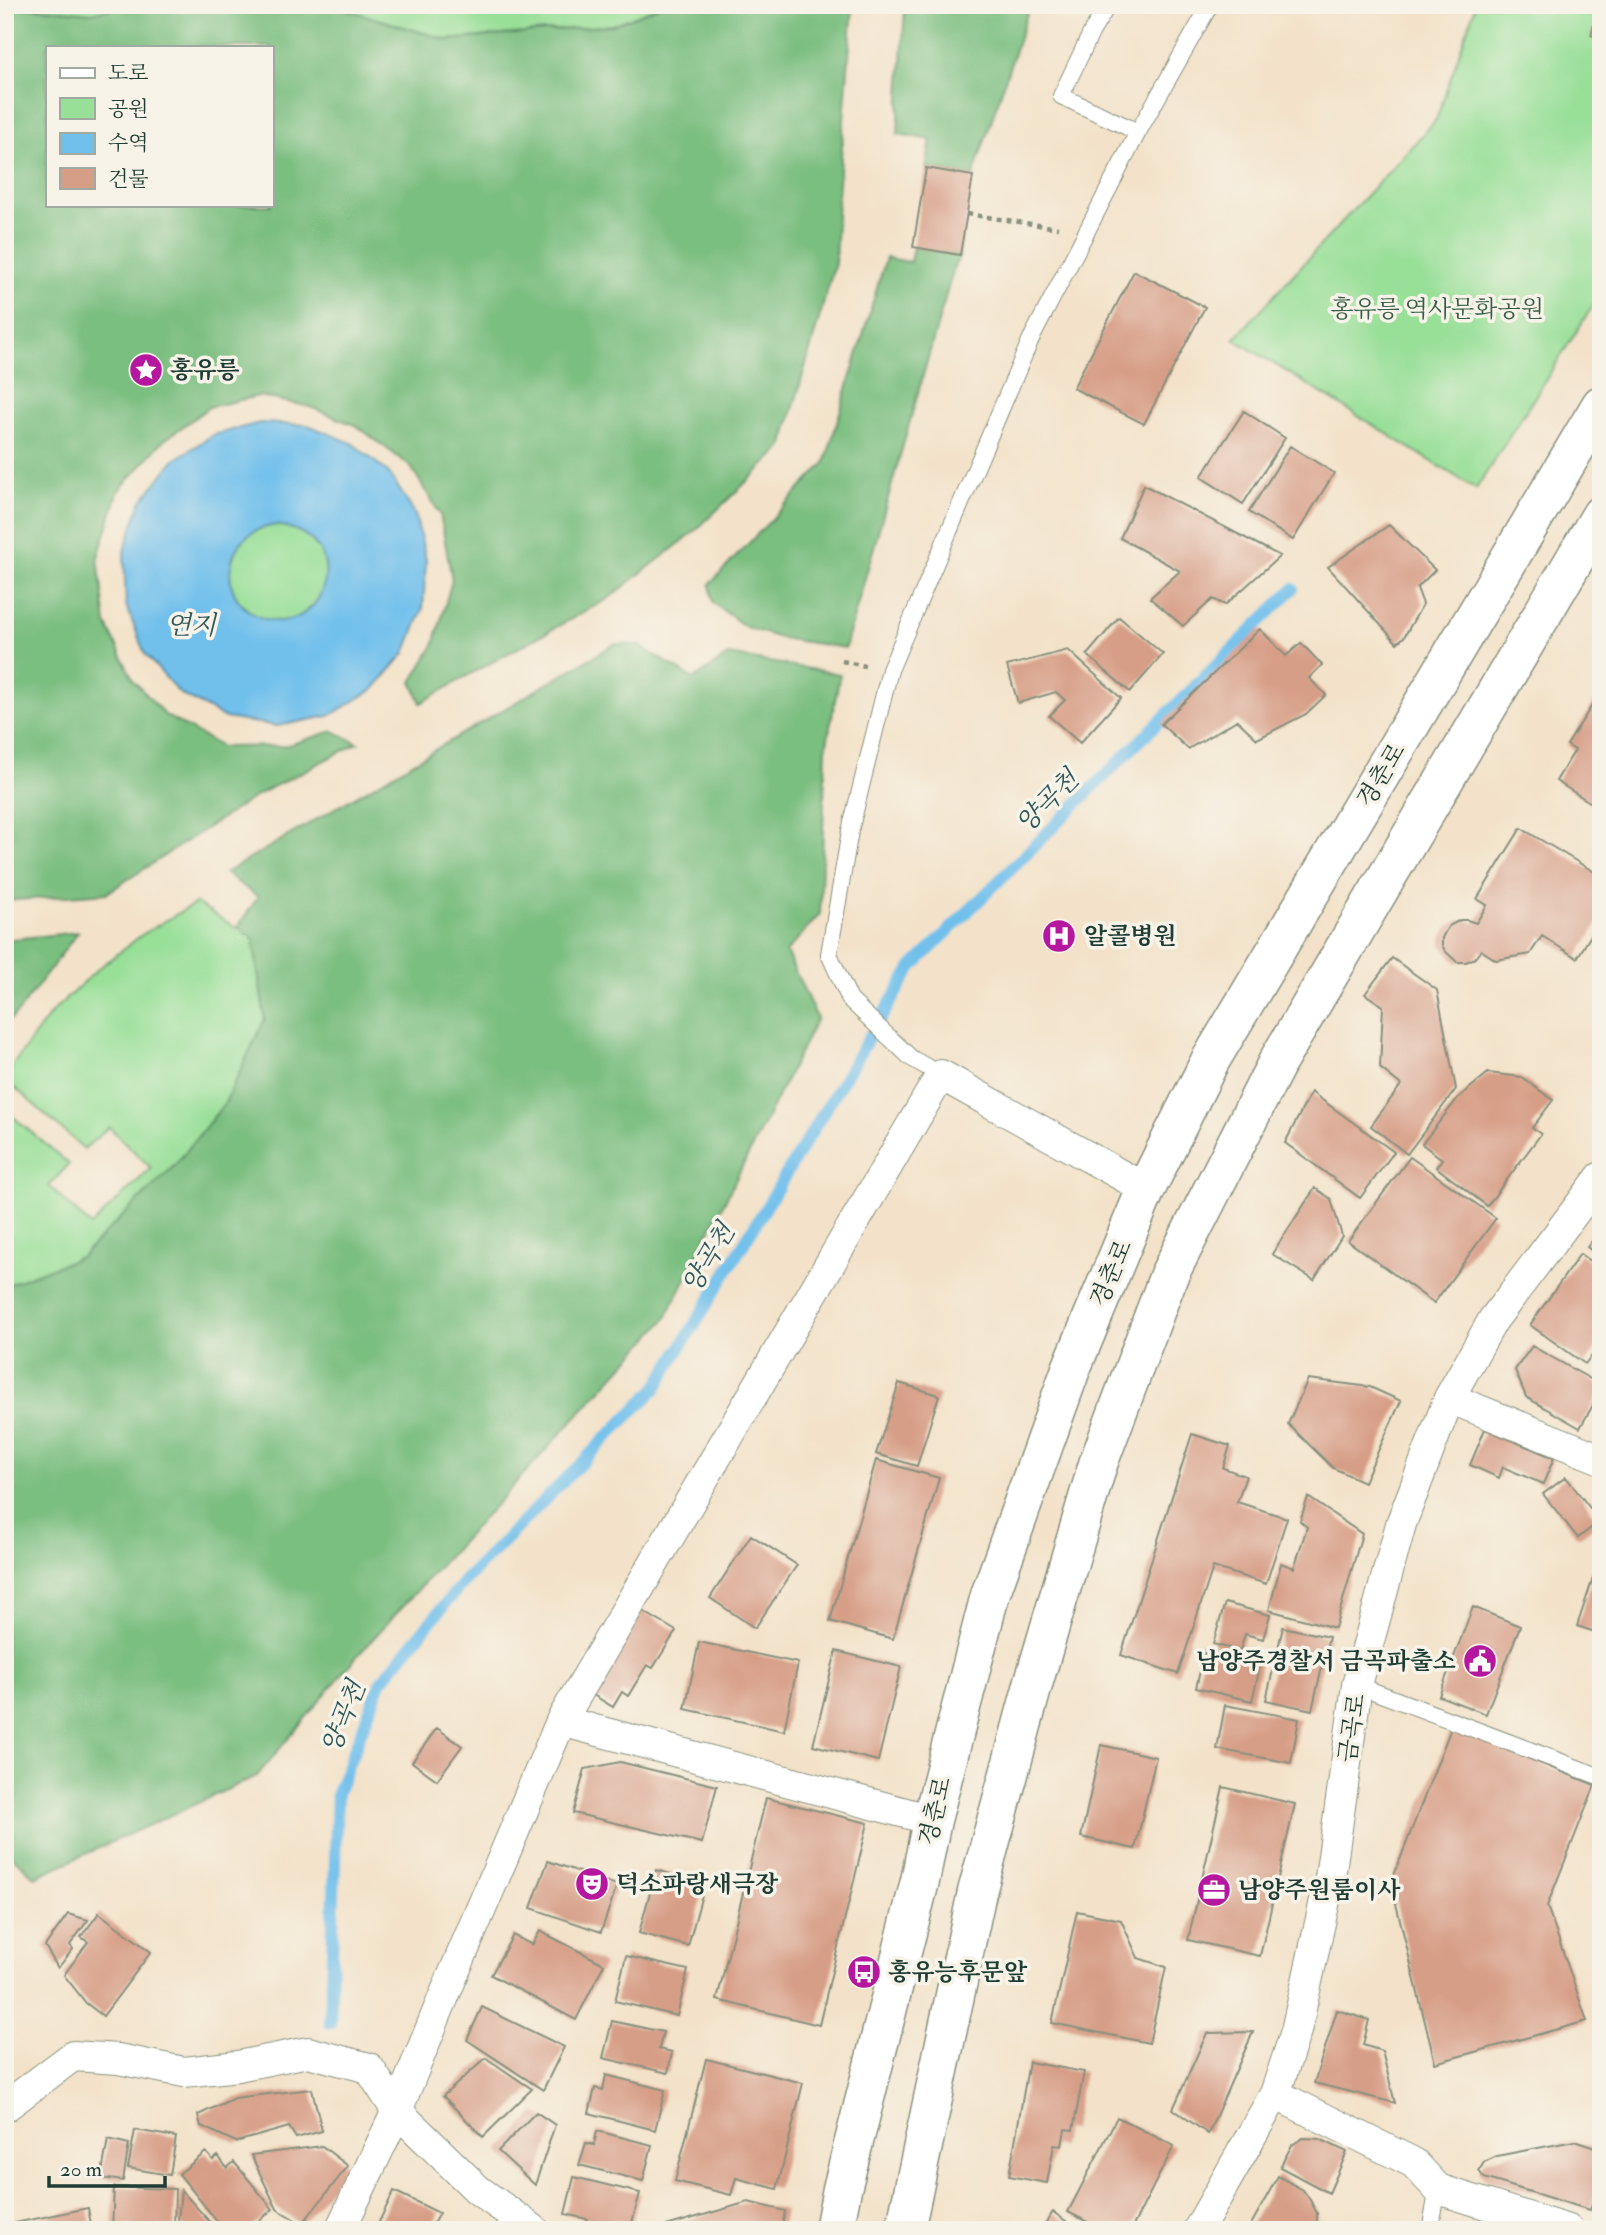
<svg xmlns="http://www.w3.org/2000/svg" width="1606" height="2235" font-family="'IM FELL Double Pica','Noto Serif KR',serif">
<style>
.green{fill:#98df98;stroke:#5c8e66;stroke-width:2}
.forest{fill:#7abe80;stroke:#4c7e5a;stroke-width:2;fill-rule:evenodd}
.water{fill:#71c0ec;stroke:#487e90;stroke-width:2;fill-rule:evenodd}
.lines{fill:none;stroke-linecap:round;stroke-linejoin:round}
.stream{stroke:#71c0ec;stroke-width:12}
.building{fill:#d79e87}
.lane-casing{stroke:#89907e;stroke-width:18}
.street-casing{stroke:#89907e;stroke-width:32}
.secondary-casing{stroke:#89907e;stroke-width:41}
.path{stroke:#89907e;stroke-width:4.5;stroke-dasharray:5 5;stroke-linecap:butt}
.lane{stroke:#fff;stroke-width:16}
.street{stroke:#fff;stroke-width:30}
.secondary{stroke:#fff;stroke-width:38}
.labels{text-anchor:middle;stroke-width:7;stroke-linejoin:round;paint-order:stroke}
.park-label{font-size:24px;fill:#375d48;stroke:#f7f3e8}
.poi-label{font-size:24px;font-weight:bold;fill:#1f3d34;stroke:#f7f3e8;text-anchor:start}
.street-label{font-size:24px;fill:#1f3d34;stroke:#f7f3e8}
.water-label{font-size:26px;font-style:italic;fill:#2f5759;stroke:#f7f3e8}
</style>
<rect width="100%" height="100%" fill="#f7f3e8"/>
<filter id="ink" filterUnits="userSpaceOnUse"><feTurbulence type="fractalNoise" baseFrequency=".0143" numOctaves="2"/><feDisplacementMap in="SourceGraphic" scale="14" xChannelSelector="R" yChannelSelector="G"/><feConvolveMatrix kernelMatrix="1 2 1 2 8 2 1 2 1" color-interpolation-filters="sRGB"/></filter>
<filter id="wash" filterUnits="userSpaceOnUse"><feTurbulence type="fractalNoise" baseFrequency=".00686" numOctaves="4" result="noise"/><feDisplacementMap in="SourceGraphic" scale="28" xChannelSelector="R" yChannelSelector="G"/><feGaussianBlur stdDeviation="1.57" result="paint"/><feColorMatrix in="noise" values="0 0 0 0 0 0 0 0 0 0 0 0 0 0 0 0 0 1.4 0 .05"/><feComposite in="paint" operator="in"/></filter>
<g filter="url(#wash)">
<rect width="100%" height="100%" fill="#f3e2c9"/>
<!-- green -->
<path class="green" d="M5 5H128L92 13Z
M331 5H663L613 25 447 40Z
M1476 5H1601V293L1476 489 1234 339 1436 120Z
M230 573a48 48 0 1 1 96 0a48 48 0 1 1-96 0Z
M196 903 253 938 265 1019 225 1103 176 1164 81 1257 5 1286V1110L69 1164 49 1186 91 1226 151 1168 109 1127 84 1149 5 1079V1075L53 1011 99 968 143 934Z"/>
<!-- forest -->
<path class="forest" d="M128 5H331L447 40 613 25 663 5 853 6 838 195 835 263 782 448 694 532 608 599 472 673 421 703 412 682 434 645 452 580 440 514 411 467 357 426 310 407 259 396 209 407 162 442 119 490 98 557 106 623 133 680 165 715 222 747 285 746 333 731 358 743 259 794 107 893 5 901V6L92 13ZM271 47V205H47V47Z
M905 5H1030L973 176 926 168 931 140 898 134Z
M913 247 960 255 954 267 845 648 780 638 746 627 713 603 710 584 825 463 886 258 910 262Z
M615 644 638 645 694 679 729 655 840 674 826 749 820 914 786 952 817 1018 665 1320 358 1655 257 1776 35 1877 5 1849V1286L81 1257 176 1164 225 1103 265 1019 253 938 237 928 258 897 225 873Z
M78 932 19 1011 5 1025V940Z"/>
<!-- water -->
<path class="water" d="M260 423 308 425 352 443 389 473 415 514 426 560 423 608 405 653 374 689 329 716 277 726 225 718 179 693 145 654 126 605 124 552 141 502 173 461 213 435ZM276 525C357 537 327 632 269 620 256 617 246 611 238 600 225 581 229 552 246 537 255 529 265 527 276 525Z"/>
<g class="lines">
<!-- stream -->
<path class="stream" d="M330 2023 337 1793 381 1682 465 1580 656 1388 912 967 1293 589"/>
</g>
<g id="blocks">
<!-- building -->
<path class="building" d="M1599 5H1601V38L1591 35Z
M926 168 973 176 960 255 913 247Z
M1134 271 1205 307 1144 424 1073 388Z
M1244 411 1285 438 1243 504 1201 477Z
M1290 446 1334 473 1293 540 1249 512Z
M1144 485 1280 556 1225 605 1213 599 1183 626 1150 598 1180 571 1120 538Z
M1389 525 1435 570 1417 588 1423 604 1404 637 1397 643 1328 567Z
M1119 617 1163 654 1130 692 1087 655Z
M1260 629 1286 656 1301 643 1322 665 1309 678 1326 695 1306 714 1257 739 1237 720 1188 749 1161 724Z
M1068 650 1121 698 1080 743 1049 716 1065 700 1056 692 1018 703 1007 666Z
M1601 691V809L1556 781 1575 750 1567 745Z
M1521 828 1601 876V919L1577 958 1542 936 1530 954 1496 960 1481 950 1475 958 1466 962H1457L1445 951 1442 945V938L1445 932 1449 926 1460 920H1467L1476 923 1487 905 1477 899Z
M1392 958 1437 990 1456 1089 1407 1154 1371 1126 1401 1085 1380 1068 1383 1006 1365 994Z
M1488 1073 1521 1077 1553 1100 1532 1128 1541 1134 1487 1206 1436 1167 1442 1159 1422 1144 1458 1098Z
M1311 1092 1394 1152 1360 1198 1285 1143Z
M1410 1157 1496 1218 1434 1303 1348 1241Z
M1315 1188 1331 1199 1342 1236 1314 1280 1272 1254Z
M1601 1230V1258L1587 1247Z
M1580 1254 1601 1269V1343L1585 1364 1530 1325Z
M1532 1346 1601 1385V1391L1580 1428 1526 1397 1515 1370Z
M1308 1379 1370 1387 1401 1401 1364 1482 1333 1468 1288 1424Z
M899 1383 939 1395 917 1466 876 1454Z
M1485 1429 1554 1458 1543 1484 1503 1467 1499 1478 1470 1465Z
M1192 1434 1230 1446 1223 1468 1246 1476 1237 1502 1287 1518 1266 1584 1213 1567 1178 1674 1121 1655Z
M876 1460 939 1478 893 1639 830 1621Z
M1566 1477 1600 1521 1578 1538 1543 1494Z
M1308 1497 1362 1534 1335 1628 1269 1610 1281 1563 1294 1568 1307 1527 1300 1521Z
M751 1535 797 1565 755 1628 710 1598Z
M1600 1557 1601 1558V1634L1577 1626Z
M1225 1603 1270 1615 1263 1639 1245 1634 1240 1651 1213 1644Z
M1473 1607 1520 1626 1486 1714 1439 1696Z
M641 1610 676 1631 653 1668 647 1665 628 1696 622 1692 613 1707 590 1693Z
M1283 1627 1329 1637 1312 1710 1266 1700Z
M699 1642 798 1663 784 1731 685 1709Z
M1205 1650 1261 1663 1252 1701 1196 1688Z
M836 1651 901 1667 878 1761 813 1745Z
M1225 1705 1299 1719 1291 1763 1217 1749Z
M437 1728 462 1746 437 1780 412 1762Z
M1451 1728 1595 1785 1547 1906 1587 2021 1435 2063 1391 1883Z
M1101 1745 1156 1757 1135 1849 1081 1837Z
M620 1762 717 1786 702 1843 573 1813 585 1769Z
M1223 1787 1295 1804 1260 1956 1188 1940Z
M766 1798 868 1823 819 2025 717 2000Z
M548 1861 617 1885 601 1932 531 1908Z
M656 1870 705 1884 688 1946 639 1933Z
M1077 1911 1121 1920 1138 1958 1166 1967 1149 2043 1052 2023Z
M99 1913 151 1952 103 2016 86 2003 64 1975 88 1942 81 1937Z
M68 1914 88 1920 70 1945 73 1949 58 1968 45 1946Z
M540 1931 604 1964 576 2020 491 1975 513 1935 532 1945Z
M626 1956 688 1970 677 2016 615 2001Z
M482 2007 564 2047 543 2090 467 2040Z
M1337 2010 1369 2020 1363 2045 1382 2051 1395 2103 1314 2083Z
M612 2021 663 2032 659 2049 672 2052 668 2073 603 2058Z
M1253 2032 1208 2134 1173 2109 1207 2033Z
M486 2058 532 2089 483 2137 443 2096Z
M706 2059 803 2083 777 2189 736 2178 731 2195 675 2181Z
M1029 2062 1084 2072 1073 2130 1065 2129 1062 2146 1054 2145 1047 2183 1009 2176Z
M606 2075 665 2090 655 2130 589 2113 595 2088 603 2090Z
M312 2089 322 2131 296 2138 289 2127 236 2142 201 2126 198 2115 234 2098Z
M536 2112 555 2125 535 2185 498 2151Z
M1117 2117 1174 2146 1131 2230H1103L1068 2212Z
M135 2130 176 2137 170 2175 128 2168Z
M597 2131 652 2145 643 2181 579 2165 586 2143 594 2145Z
M1303 2138 1320 2139 1347 2152 1329 2193 1280 2167 1292 2145Z
M108 2139 129 2144 123 2181 101 2178Z
M1574 2141 1601 2150V2180L1590 2210 1484 2178 1479 2171 1484 2162 1497 2156Z
M322 2146 348 2166 302 2224 277 2209 251 2155Z
M206 2152 213 2160 218 2156 227 2168 234 2162 273 2209 247 2230H224L179 2174Z
M1278 2176 1303 2190 1310 2200 1317 2213V2225L1315 2230H1248Z
M574 2177 640 2193 630 2230H585L587 2219 565 2214Z
M114 2187 175 2189 174 2230H112Z
M181 2190 217 2230H186L178 2221Z
M394 2191 439 2213 430 2230H375Z
M748 2202 785 2211 781 2230H665L666 2226Z
M88 2208 92 2230H5V2225Z
M1053 2212 1079 2230H1041Z"/>
</g>
</g>
<g filter="url(#ink)">
<use href="#blocks" fill-opacity="0" stroke="#89907e" stroke-width="2"/>
<g class="lines">
<!-- lane casing -->
<g class="lane-casing">
<path id="lane" d="M1108 5 1092 31 1061 96 1138 132
M941 1075 911 1058 850 1000 829 954 850 831 890 670 1030 341 1138 132 1210 5
M1357 1685 1601 1777
M1430 2230 1438 2189"/>
</g>
<!-- street casing -->
<g class="street-casing">
<path id="street" d="M1449 1398 1601 1459
M561 1721 932 1820
M1275 2094 1414 2163 1438 2189 1568 2230
M5 2107 73 2056 118 2059 184 2072 238 2066 308 2052 369 2068 397 2111 478 2190 534 2230
M340 2230 397 2111 439 2008 561 1721 941 1075 1146 1189
M1198 2230 1275 2094 1296 2031 1330 1878 1357 1685 1401 1524 1449 1398 1493 1320 1601 1177"/>
</g>
<!-- secondary casing -->
<g class="secondary-casing">
<path id="secondary" d="M834 2230 842 2189 920 1881 932 1820 990 1595 1071 1369 1146 1189 1210 1061 1601 405
M905 2230 977 1892 1034 1681 1098 1464 1169 1275 1278 1061 1601 515"/>
</g>
<!-- path -->
<path class="path" d="M967 214 1058 228
M842 661 865 666"/>
<!-- lane -->
<use href="#lane" class="lane"/>
<!-- street -->
<use href="#street" class="street"/>
<!-- secondary -->
<use href="#secondary" class="secondary"/>
</g>
</g>
<!-- icons -->
<defs>
<g id="sight-disc" transform="scale(1.75)"><circle r="9.5" fill="#b5179e" stroke="#f7f3e8"/><path d="M0-6L1.8-2.2L6-1.7L2.9 1.2L3.7 5.4L0 3.3L-3.7 5.4L-2.9 1.2L-6-1.7L-1.8-2.2Z" fill="#fff"/></g>
<g id="hospital-disc" transform="scale(1.75)"><circle r="9.5" fill="#b5179e" stroke="#f7f3e8"/><path d="M-5-5h3v3.5h4V-5h3V5h-3V1.5h-4V5h-3Z" fill="#fff"/></g>
<g id="civic-disc" transform="scale(1.75)"><circle r="9.5" fill="#b5179e" stroke="#f7f3e8"/><path d="M-.6-6.5H3V-4.5H.6V-3L4-1V1h2V6H-6V1h2V-1L-.6-3ZM-1.2 2.5V6h2.4V2.5Z" fill="#fff"/></g>
<g id="theatre-disc" transform="scale(1.75)"><circle r="9.5" fill="#b5179e" stroke="#f7f3e8"/><path d="M-5-5.5Q0-4 5-5.5V0Q5 5 0 6Q-5 5-5 0ZM-3.3-2.5H-1v1.5H-3.3ZM1-2.5H3.3v1.5H1ZM-2.8 1Q0 5.5 2.8 1Z" fill="#fff"/></g>
<g id="office-disc" transform="scale(1.75)"><circle r="9.5" fill="#b5179e" stroke="#f7f3e8"/><path d="M-6-3h4V-5.5h4V-3h4V5H-6ZM-1-4.5V-3h2v-1.5ZM-6 0V1H6V0Z" fill="#fff"/></g>
<g id="bus-disc" transform="scale(1.75)"><circle r="9.5" fill="#b5179e" stroke="#f7f3e8"/><path d="M-5-6H5V4H4V6H2V4H-2V6H-4V4H-5ZM-3.5-4V0h7V-4ZM-3.5 1.2v1.5H-2V1.2ZM2 1.2v1.5H3.5V1.2Z" fill="#fff"/></g>
</defs>
<g fill-rule="evenodd">
<use href="#sight-disc" x="146" y="370"/>
<use href="#hospital-disc" x="1059" y="936"/>
<use href="#civic-disc" x="1480" y="1661"/>
<use href="#theatre-disc" x="592" y="1884"/>
<use href="#office-disc" x="1214" y="1890"/>
<use href="#bus-disc" x="864" y="1972"/>
</g>
<g class="labels">
<!-- park labels -->
<g class="park-label">
<text x="1437" y="317">홍유릉 역사문화공원</text>
</g>
<!-- poi labels -->
<g class="poi-label">
<text x="170" y="378">홍유릉</text>
<text x="1084" y="944">알콜병원</text>
<text x="1456" y="1669" text-anchor="end">남양주경찰서 금곡파출소</text>
<text x="616" y="1892">덕소파랑새극장</text>
<text x="1238" y="1898">남양주원룸이사</text>
<text x="888" y="1980">홍유능후문앞</text>
</g>
<!-- street labels -->
<g class="street-label">
<text transform="translate(1381 775) rotate(-59)" y="8">경춘로</text>
<text transform="translate(1111 1273) rotate(-67)" y="8">경춘로</text>
<text transform="translate(1352 1728) rotate(-82)" y="8">금곡로</text>
<text transform="translate(935 1811) rotate(-77)" y="8">경춘로</text>
</g>
<!-- water labels -->
<g class="water-label">
<text x="191" y="634">연지</text>
<text transform="translate(1047 801) rotate(-45)" y="9">양곡천</text>
<text transform="translate(708 1258) rotate(-59)" y="9">양곡천</text>
<text transform="translate(343 1717) rotate(-68)" y="9">양곡천</text>
</g>
</g>
<!-- margin -->
<rect width="1606" height="2235" fill="none" stroke="#f7f3e8" stroke-width="28"/>
<!-- legend -->
<rect x="46" y="46" width="228" height="161" fill="#f7f3e8" stroke="#a1aaa0" stroke-width="2"/>
<rect x="60" y="68" width="35" height="10" fill="#ffffff" stroke="#a1aaa0" stroke-width="2"/>
<text x="108" y="80" font-size="21" fill="#1f3d34">도로</text>
<rect x="60" y="98" width="35" height="21" fill="#98df98" stroke="#a1aaa0" stroke-width="2"/>
<text x="108" y="116" font-size="21" fill="#1f3d34">공원</text>
<rect x="60" y="133" width="35" height="21" fill="#71c0ec" stroke="#a1aaa0" stroke-width="2"/>
<text x="108" y="150" font-size="21" fill="#1f3d34">수역</text>
<rect x="60" y="168" width="35" height="21" fill="#d79e87" stroke="#a1aaa0" stroke-width="2"/>
<text x="108" y="186" font-size="21" fill="#1f3d34">건물</text>
<!-- scale -->
<path d="M49 2176v10h116v-10" fill="none" stroke="#1f3d34" stroke-width="3.5"/>
<text x="60" y="2176" font-size="21" fill="#1f3d34" stroke="#f7f3e8" stroke-width="5" paint-order="stroke">20 m</text>
</svg>
